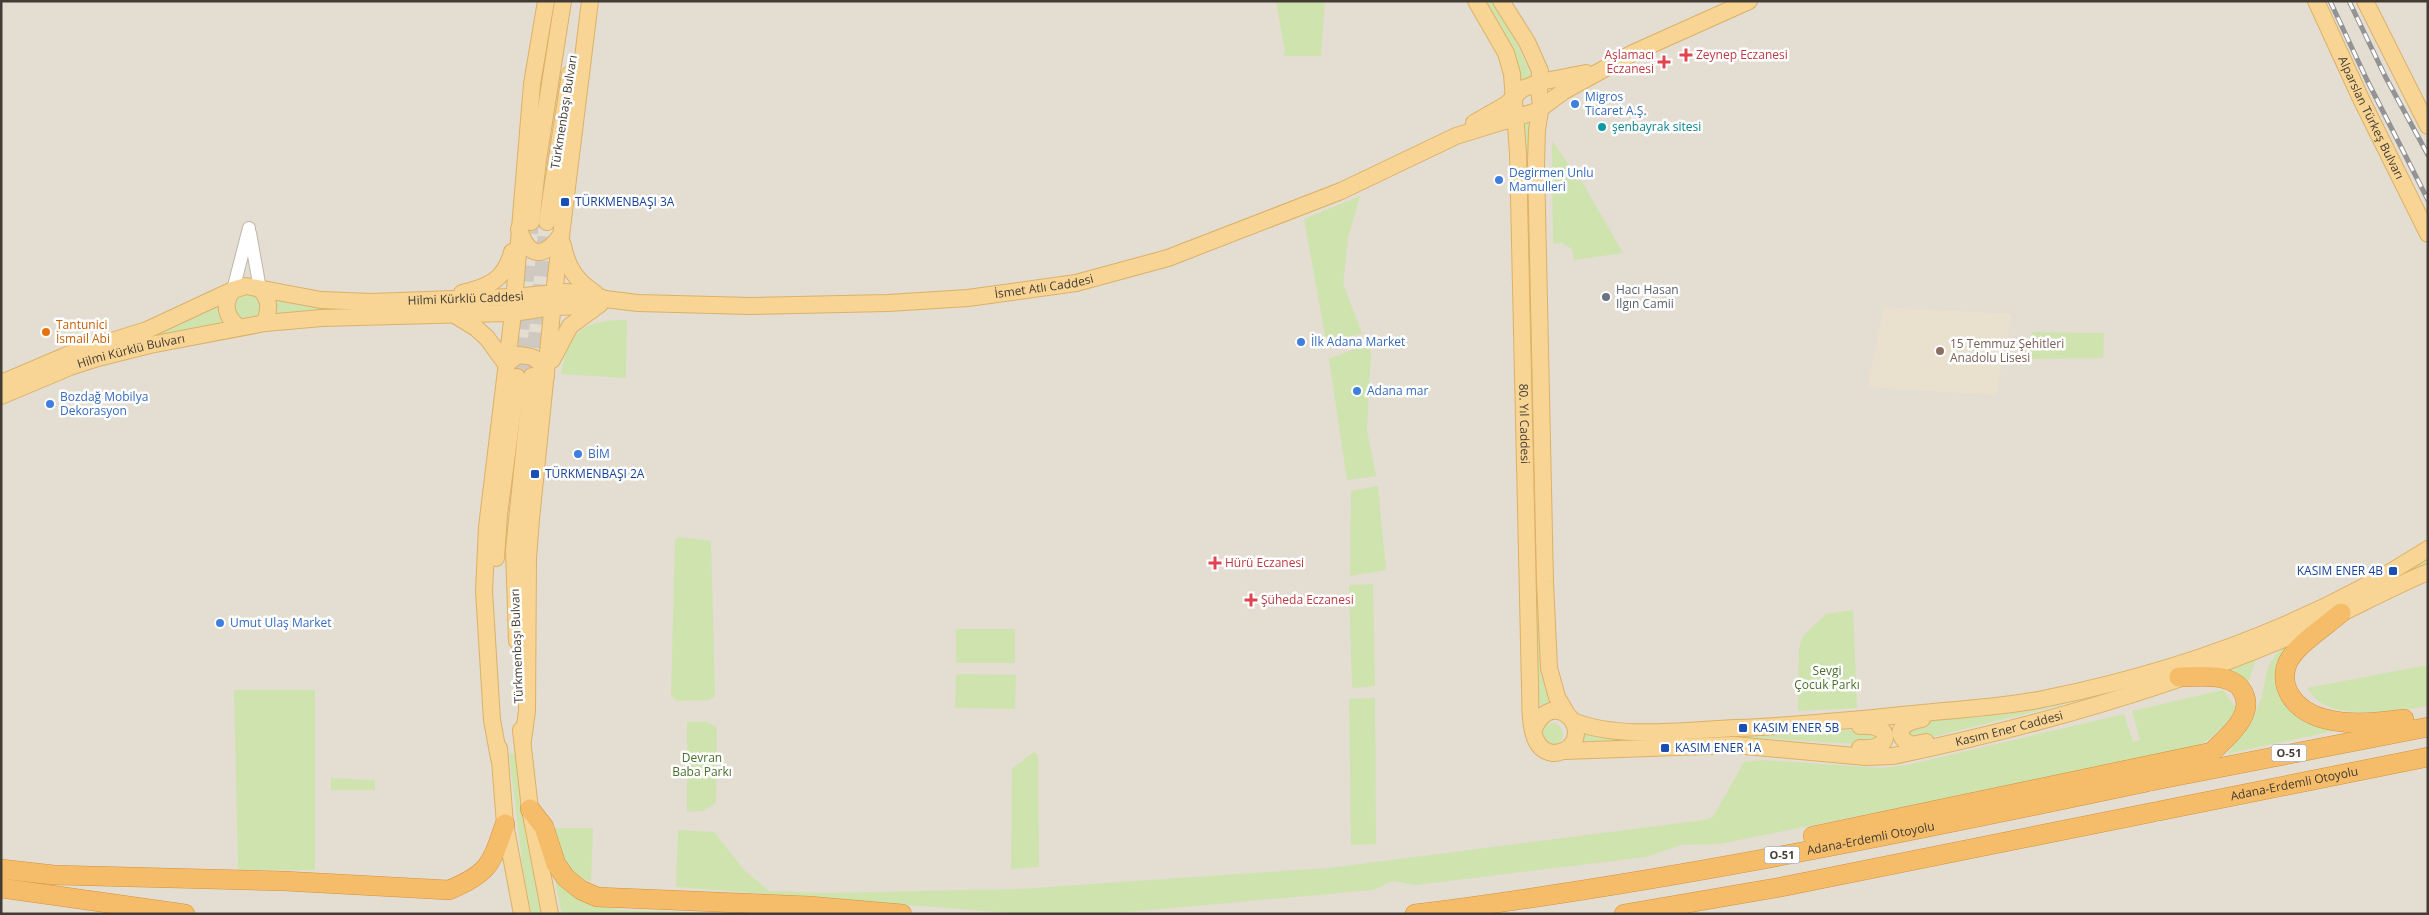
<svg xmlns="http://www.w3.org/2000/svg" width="2429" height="915" font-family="'Open Sans',sans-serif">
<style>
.residential{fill:#e4ddd2}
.education{fill:#e9e0ce}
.green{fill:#cfe3ae}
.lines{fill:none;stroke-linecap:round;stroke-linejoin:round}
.major-tunnel{stroke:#cec9c1;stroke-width:16;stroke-dasharray:16 8;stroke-linecap:butt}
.minor-casing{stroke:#beb6aa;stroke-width:14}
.major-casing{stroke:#dcb167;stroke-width:18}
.highway-casing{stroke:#d3913b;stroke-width:20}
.minor{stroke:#fff;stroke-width:12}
.major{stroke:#f8d595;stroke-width:16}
.highway{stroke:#f5bd6a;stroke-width:19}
.rail-casing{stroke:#939393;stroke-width:5}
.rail{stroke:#fff;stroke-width:3;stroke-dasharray:9;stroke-linecap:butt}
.health-dot{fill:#e0444e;stroke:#fff;stroke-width:2}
.shop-dot{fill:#3f7fe0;stroke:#fff;stroke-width:2}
.culture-dot{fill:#0f9aa8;stroke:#fff;stroke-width:2}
.transit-dot{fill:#1a4fb4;stroke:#fff;stroke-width:2}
.worship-dot{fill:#6b7280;stroke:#fff;stroke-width:2}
.food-dot{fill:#e8710a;stroke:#fff;stroke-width:2}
.education-dot{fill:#8d6e63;stroke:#fff;stroke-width:2}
.labels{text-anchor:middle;stroke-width:5;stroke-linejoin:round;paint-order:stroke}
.shield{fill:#fff;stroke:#7b7671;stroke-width:1}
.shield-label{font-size:11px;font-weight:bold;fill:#423c34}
.health-label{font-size:12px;fill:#be3a42;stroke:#fff;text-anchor:start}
.shop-label{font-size:12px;fill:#366cbe;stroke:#fff;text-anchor:start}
.street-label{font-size:12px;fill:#423c34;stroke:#fff}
.culture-label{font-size:12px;fill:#0d838f;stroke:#fff;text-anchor:start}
.transit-label{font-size:12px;fill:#164399;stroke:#fff;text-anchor:start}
.worship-label{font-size:12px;fill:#5b616d;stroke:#fff;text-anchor:start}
.food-label{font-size:12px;fill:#c56008;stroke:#fff;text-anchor:start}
.education-label{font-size:12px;fill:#785e54;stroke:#fff;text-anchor:start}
.park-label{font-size:12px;fill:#4a702b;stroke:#fff}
</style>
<rect width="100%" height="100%" fill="#f1ece4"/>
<!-- residential -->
<path class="residential" d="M1 1H2428V914H1Z"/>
<!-- education -->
<path class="education" d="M1884 307 2012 314 1996 395 1867 387Z"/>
<!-- green -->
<path class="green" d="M1276 1H1325L1321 56H1283L1285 52Z
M1486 1H1492L1519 47 1532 78 1520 82 1512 48Z
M1533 119 1553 703 1538 705 1519 124Z
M1552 141 1585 187 1623 253 1574 260 1572 249 1562 243 1553 244Z
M1360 196 1348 238 1343 284 1362 333 1327 346 1304 219Z
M235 306a13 13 0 1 1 26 0a13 13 0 1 1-26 0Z
M276 299 452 308 277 314Z
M217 303 218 314 223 322 170 334 1 387Z
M627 320 626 378 561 374C569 330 583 320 627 320Z
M2032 332 2104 333 2103 358 2028 359Z
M1368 344 1371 353 1367 430 1376 476 1347 480 1329 359Z
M1378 486 1386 570 1350 576 1351 491Z
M678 537 711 541 715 696 709 700 676 701 671 695 675 541Z
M2428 559V564L2333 611 2122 690 1920 740 1914 738 1910 732 1916 723 2041 707 2122 688 2399 575Z
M1373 584 1375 686 1352 688 1349 585Z
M1853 610 1857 708 1798 711 1799 648 1803 636 1826 614Z
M956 629H1015V663H956Z
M2291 641 2277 665V693L2290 705 2337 730 2227 754 2251 724 2262 696 2268 667 2276 654Z
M2257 656 2248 682 2236 674 2221 669Z
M2428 665V706C2400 711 2344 719 2320 702 2315 699 2311 692 2307 688Z
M956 674 1016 675 1015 709 955 708Z
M234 690H315V870H238Z
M2223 690 2236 708C2225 727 2212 738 2193 749L1719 844 1681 845 1646 857 1416 885 1393 881 1373 890 1105 914H1024L676 887 678 830 714 832 744 870 769 891 822 893 1019 889 1329 868 1704 820 1713 817 1744 762 1762 760 1881 768 1907 765 2124 714 2133 742 2140 740 2132 711Z
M1375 698 1376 844 1351 845 1349 699Z
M687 722H707L717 728 716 803 703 811 687 812Z
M1541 734a11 11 0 1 1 22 0a11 11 0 1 1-22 0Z
M1579 728 1763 734 1872 729 1878 735 1871 745 1764 738 1649 743 1576 742Z
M1034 752 1038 755 1039 867 1011 869 1012 769Z
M509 754H515L524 822 541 914H531L523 869Z
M331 778 375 780V790H331Z
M549 828H593L591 882C560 868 560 858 549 828Z
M552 868 588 901 619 910 752 914H562Z"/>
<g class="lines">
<!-- major-tunnel -->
<path class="major-tunnel" d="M533 372 547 222
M517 377 531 222"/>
<!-- minor casing -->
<g class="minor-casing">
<path id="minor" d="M250 233 260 289
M233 290 249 228"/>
</g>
<!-- major casing -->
<g class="major-casing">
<g id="major">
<path id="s1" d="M1476 1 1506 53 1512 74 1518 153 1530 686C1531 705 1526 750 1553 753 1561 753 1569 749 1573 743 1587 719 1547 690 1533 732"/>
<path d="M1501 1 1527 42 1540 71 1539 91 1541 105 1537 130 1536 163 1545 582 1549 668 1557 697 1568 716"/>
<path id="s2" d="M2316 1 2361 99 2428 234"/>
<path d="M2365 1 2428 126"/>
<path d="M1474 123 1507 104 1522 89 1540 82 1586 73"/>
<path d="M531 222 538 160 563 1"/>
<path d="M547 222 570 74"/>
<path d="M519 229C528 257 543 260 561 235"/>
<path d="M563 245C567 267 576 281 595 293"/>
<path d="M260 289C271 300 269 309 265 323"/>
<path d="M233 290C222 304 226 316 238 327"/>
<path d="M462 293C488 287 505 280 512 252"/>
<path d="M453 314 476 328 487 338 506 364"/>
<path d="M552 360 570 326 600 304"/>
<path d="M506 364 518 355C536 356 540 359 546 376"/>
<path id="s3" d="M1 383 67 355 147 330 233 290 246 286 321 300 371 302 513 297 566 292 589 293 605 299 638 303 750 306 888 303 968 298 1076 283 1168 258 1341 191 1456 136 1537 111 1564 91 1633 53 1749 1"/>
<path id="s4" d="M1 396 70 367 98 358 150 345 265 323 322 318 513 313 552 307 590 306 605 299"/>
<path d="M496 558 499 515 517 377"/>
<path d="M517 641 514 549 532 376"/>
<path d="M1922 719C1904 721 1890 733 1911 745L1926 742"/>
<path d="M1573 721C1620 740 1685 730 1736 728 1799 726 1861 719 1923 713 1963 709 2004 707 2043 699 2178 672 2311 624 2428 549"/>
<path d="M521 730 530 809 550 914"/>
<path d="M523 740 527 711 528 558 531 519 554 293 590 1"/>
<path d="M499 748 505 824 522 914"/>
<path d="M1860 748C1893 751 1894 723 1860 726"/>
<path id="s5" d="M1564 751 1734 745 1866 757 1893 756C2033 727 2174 687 2305 630 2346 612 2386 590 2428 572"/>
<path d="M499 758 492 720 484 591 487 527 513 313 532 84 546 1"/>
</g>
</g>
<!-- highway casing -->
<g class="highway-casing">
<g id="highway">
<path d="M2341 613C2326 626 2296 645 2288 662 2283 673 2284 685 2290 695 2311 730 2370 724 2404 719"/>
<path d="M2151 781 2428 727"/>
<path d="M530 809 544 827 556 864 566 878 581 890 597 897 809 906 902 914"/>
<path id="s6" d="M2159 811 2428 757"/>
<path d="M1813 836 2212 752C2228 736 2258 713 2241 689 2237 682 2223 677 2214 677 2203 676 2191 677 2179 677"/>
<path d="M1 869 54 875 284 881 449 890C490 873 491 864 505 824"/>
<path d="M1 888 185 914"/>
<path id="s7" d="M1415 914C1661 883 1905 833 2147 782"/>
<path d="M1624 914 1781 887 2154 812"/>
</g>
</g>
<!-- minor -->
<use href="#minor" class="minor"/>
<!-- major -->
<use href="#major" class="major"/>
<!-- highway -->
<use href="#highway" class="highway"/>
<!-- rail casing -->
<g class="rail-casing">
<path id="rail" d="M2330 1 2367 80 2428 200
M2349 1 2385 76 2428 155"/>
</g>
<!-- rail -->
<use href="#rail" class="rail"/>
</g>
<!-- markers -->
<g class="health-dot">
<path d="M1683.5 47.5h5v5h5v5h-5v5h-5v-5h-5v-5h5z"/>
<path d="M1661.5 54.5h5v5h5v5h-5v5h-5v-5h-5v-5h5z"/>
<path d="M1212.5 555.5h5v5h5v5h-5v5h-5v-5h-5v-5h5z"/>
<path d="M1248.5 592.5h5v5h5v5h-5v5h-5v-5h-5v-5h5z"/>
</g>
<g class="shop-dot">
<circle cx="1575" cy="104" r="5"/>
<circle cx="1499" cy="180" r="5"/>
<circle cx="1301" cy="342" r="5"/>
<circle cx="1357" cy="391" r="5"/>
<circle cx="50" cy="404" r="5"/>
<circle cx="578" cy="454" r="5"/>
<circle cx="220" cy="623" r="5"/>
</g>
<circle class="culture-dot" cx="1602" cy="127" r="5"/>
<g class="transit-dot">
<rect x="560" y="197" width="10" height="10" rx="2.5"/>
<rect x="530" y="469" width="10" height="10" rx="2.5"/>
<rect x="2388" y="566" width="10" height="10" rx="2.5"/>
<rect x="1738" y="723" width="10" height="10" rx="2.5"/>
<rect x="1660" y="743" width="10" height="10" rx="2.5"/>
</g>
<circle class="worship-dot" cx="1606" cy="297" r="5"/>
<circle class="food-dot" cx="46" cy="332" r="5"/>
<circle class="education-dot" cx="1940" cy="351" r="5"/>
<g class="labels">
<!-- shield labels -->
<g class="shield">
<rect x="2271.5" y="744.5" width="35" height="17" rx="4"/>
<rect x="1764.5" y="846.5" width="35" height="17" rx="4"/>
</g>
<g class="shield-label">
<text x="2289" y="757">O-51</text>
<text x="1782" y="859">O-51</text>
</g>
<!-- health labels -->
<g class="health-label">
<text x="1654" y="59" text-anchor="end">Aşlamacı<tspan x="1654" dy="14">Eczanesi</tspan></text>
<text x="1696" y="59">Zeynep Eczanesi</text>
<text x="1225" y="567">Hürü Eczanesi</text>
<text x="1261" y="604">Şüheda Eczanesi</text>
</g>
<!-- shop labels -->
<g class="shop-label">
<text x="1585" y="101">Migros<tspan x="1585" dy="14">Ticaret A.Ş.</tspan></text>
<text x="1509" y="177">Degirmen Unlu<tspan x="1509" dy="14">Mamulleri</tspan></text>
<text x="1311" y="346">İlk Adana Market</text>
<text x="1367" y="395">Adana mar</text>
<text x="60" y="401">Bozdağ Mobilya<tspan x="60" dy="14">Dekorasyon</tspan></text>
<text x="588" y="458">BİM</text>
<text x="230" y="627">Umut Ulaş Market</text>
</g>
<!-- street labels -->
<g class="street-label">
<text transform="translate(564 112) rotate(-81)" y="4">Türkmenbaşı Bulvarı</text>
<text dy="4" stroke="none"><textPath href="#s2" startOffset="129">Alparslan Türkeş Bulvarı</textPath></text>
<text dy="4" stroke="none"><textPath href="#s3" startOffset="1066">İsmet Atlı Caddesi</textPath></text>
<text dy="4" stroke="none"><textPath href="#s3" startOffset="485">Hilmi Kürklü Caddesi</textPath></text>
<text dy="4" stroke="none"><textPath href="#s4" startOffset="138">Hilmi Kürklü Bulvarı</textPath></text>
<text dy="4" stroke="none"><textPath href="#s1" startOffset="432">80. Yıl Caddesi</textPath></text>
<text transform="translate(517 646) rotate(-92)" y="4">Türkmenbaşı Bulvarı</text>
<text dy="4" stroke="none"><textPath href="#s5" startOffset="449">Kasım Ener Caddesi</textPath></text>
<text dy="4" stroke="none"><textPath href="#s6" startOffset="138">Adana-Erdemli Otoyolu</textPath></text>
<text dy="4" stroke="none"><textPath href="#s7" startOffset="462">Adana-Erdemli Otoyolu</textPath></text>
</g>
<!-- culture labels -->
<g class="culture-label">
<text x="1612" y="131">şenbayrak sitesi</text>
</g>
<!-- transit labels -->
<g class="transit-label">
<text x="575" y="206">TÜRKMENBAŞI 3A</text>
<text x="545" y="478">TÜRKMENBAŞI 2A</text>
<text x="2383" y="575" text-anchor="end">KASIM ENER 4B</text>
<text x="1753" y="732">KASIM ENER 5B</text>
<text x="1675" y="752">KASIM ENER 1A</text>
</g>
<!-- worship labels -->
<g class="worship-label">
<text x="1616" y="294">Hacı Hasan<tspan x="1616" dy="14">Ilgın Camii</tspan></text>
</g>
<!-- food labels -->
<g class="food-label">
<text x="56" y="329">Tantunici<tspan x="56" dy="14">İsmail Abi</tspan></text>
</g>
<!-- education labels -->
<g class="education-label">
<text x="1950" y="348">15 Temmuz Şehitleri<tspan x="1950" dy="14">Anadolu Lisesi</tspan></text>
</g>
<!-- park labels -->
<g class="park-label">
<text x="1827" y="675">Sevgi<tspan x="1827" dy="14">Çocuk Parkı</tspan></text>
<text x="702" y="762">Devran<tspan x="702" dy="14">Baba Parkı</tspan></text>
</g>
</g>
<!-- border -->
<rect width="2429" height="915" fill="none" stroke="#423c34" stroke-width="5"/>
</svg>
